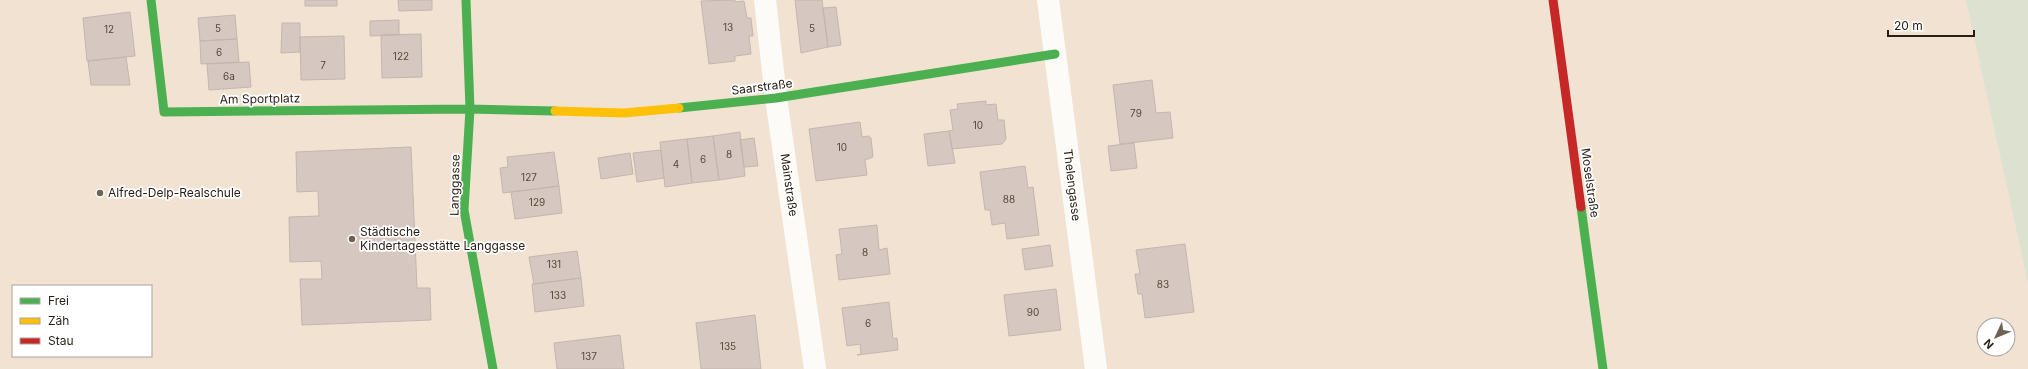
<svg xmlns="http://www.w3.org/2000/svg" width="2028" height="369" font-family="Inter,sans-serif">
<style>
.green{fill:#dce1d0}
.building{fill:#d6c8c0;stroke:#c4b6af}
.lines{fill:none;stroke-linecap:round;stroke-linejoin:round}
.street{stroke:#fdfbf8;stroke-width:22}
.fast{stroke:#4caf50;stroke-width:9}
.slow{stroke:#ffc107;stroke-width:9}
.jam{stroke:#c62828;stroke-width:9}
.poi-dot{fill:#6e6255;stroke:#fff;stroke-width:1.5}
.labels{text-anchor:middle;stroke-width:3.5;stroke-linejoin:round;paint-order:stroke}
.number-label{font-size:10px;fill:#53483e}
.street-label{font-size:12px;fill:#271d12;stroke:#fff}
.poi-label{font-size:12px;fill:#271d12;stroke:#fff;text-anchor:start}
</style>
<rect width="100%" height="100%" fill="#f1e2d2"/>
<!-- green -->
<path class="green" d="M1966 0H2028V282Z"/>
<!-- building -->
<path class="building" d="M305 0H337V6H305Z
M398 0H432V10L399 11Z
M735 0V2L744 1 747 18H751L753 36H749L751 54 735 56V61L709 64 701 1Z
M795 0H822L828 47 801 53Z
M836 7 841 45 828 47 823 8Z
M130 12 135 56 87 61 83 18Z
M235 15 237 39 200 41 198 18Z
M399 20V35L370 36V21Z
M282 23H300V52L281 53Z
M421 34 422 77 382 78 381 35Z
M344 36 345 79 301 80 300 37Z
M237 39 239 62 201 64 200 41Z
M126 57 130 85H91L88 61Z
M249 62 251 87 209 90 207 64Z
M1152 80 1156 113 1170 112 1173 138 1120 144 1113 85Z
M986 101V105L996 104 998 120H1004L1006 139 1002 144 952 149 949 131 953 130 950 110 958 109 957 104Z
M860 122 862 137 868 136 871 138 873 157 865 160 867 175 816 181 809 129Z
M949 131 955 163 928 166 924 134Z
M740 132 745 176 719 180 713 136Z
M713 136 719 180 692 183 687 139Z
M754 138 758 166 744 167 740 140Z
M687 139 692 183 665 187 660 142Z
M1134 143 1137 168 1111 171 1108 146Z
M411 147 417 288H430L431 320 302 325 300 279H322L321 261 290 262 289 217 319 216 318 191 297 192 296 152Z
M661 150 664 178 637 182 633 153Z
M554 152 559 186 503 193 500 168 508 167 507 157Z
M630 153 633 174 601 179 598 158Z
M1025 166 1028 188 1033 187 1039 235 1007 239 1005 223 992 225 990 210H985L980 172Z
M559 186 562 213 515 219 511 192Z
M877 225 879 250 887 248 890 274 839 280 836 255 842 254 839 229Z
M1185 244 1194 312 1145 318 1142 294H1138L1135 274H1140L1136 250Z
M1050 245 1053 266 1025 270 1022 249Z
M577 251 581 278 534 284 529 257Z
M581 278 584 306 535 312 532 284Z
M1056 289 1061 330 1009 336 1004 295Z
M889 302 893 339 897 338 898 350 857 355 861 354 860 344 847 346 842 308Z
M755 315 761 369H701L696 323Z
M620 335 624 369H557L554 343Z"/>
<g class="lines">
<!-- street -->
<path class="street" d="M765 0 776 98 815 369
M1048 0 1096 369"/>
<!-- fast -->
<path class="fast" d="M151 0 164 112 470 109 555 111
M466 0 470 109 464 210 493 369
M679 108 776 98 1055 54
M1581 207 1603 369"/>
<!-- slow -->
<path class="slow" d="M555 111 624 113 679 108"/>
<!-- jam -->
<path class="jam" d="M1553 0 1581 207"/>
</g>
<!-- markers -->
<g class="poi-dot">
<circle cx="100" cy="193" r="4"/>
<circle cx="352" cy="239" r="4"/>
</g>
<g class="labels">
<!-- number labels -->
<g class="number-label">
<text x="728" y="31">13</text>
<text x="218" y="32">5</text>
<text x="812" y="32">5</text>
<text x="109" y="33">12</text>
<text x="219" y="56">6</text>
<text x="401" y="60">122</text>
<text x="323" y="69">7</text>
<text x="229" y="80">6a</text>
<text x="1136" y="117">79</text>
<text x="978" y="129">10</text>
<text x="842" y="151">10</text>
<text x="729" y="158">8</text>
<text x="703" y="163">6</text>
<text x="676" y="168">4</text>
<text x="529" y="181">127</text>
<text x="1009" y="203">88</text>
<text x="537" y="206">129</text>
<text x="865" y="256">8</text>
<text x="554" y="268">131</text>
<text x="1163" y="288">83</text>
<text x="558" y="299">133</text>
<text x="1033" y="316">90</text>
<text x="868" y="327">6</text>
<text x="728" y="350">135</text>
<text x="589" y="360">137</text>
</g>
<!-- street labels -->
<g class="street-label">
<text transform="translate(762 87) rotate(-7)" y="4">Saarstraße</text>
<text transform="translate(260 99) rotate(-1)" y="4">Am Sportplatz</text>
<text transform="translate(1590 183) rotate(82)" y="4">Moselstraße</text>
<text transform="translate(455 185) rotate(-89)" y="4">Langgasse</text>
<text transform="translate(789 185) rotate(82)" y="4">Mainstraße</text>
<text transform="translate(1072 185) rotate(83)" y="4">Thelengasse</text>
</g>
<!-- poi labels -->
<g class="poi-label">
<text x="108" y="197">Alfred-Delp-Realschule</text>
<text x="360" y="236">Städtische<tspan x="360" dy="14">Kindertagesstätte Langgasse</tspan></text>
</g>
</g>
<!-- legend -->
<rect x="12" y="285" width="140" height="72" fill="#ffffff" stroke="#a9a5a0"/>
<rect x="20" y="298" width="20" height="6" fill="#4caf50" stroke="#a9a5a0"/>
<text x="48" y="305" font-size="12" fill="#271d12">Frei</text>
<rect x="20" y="318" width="20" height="6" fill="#ffc107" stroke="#a9a5a0"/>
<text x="48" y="325" font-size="12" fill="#271d12">Zäh</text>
<rect x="20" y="338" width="20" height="6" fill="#c62828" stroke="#a9a5a0"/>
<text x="48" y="345" font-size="12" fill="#271d12">Stau</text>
<!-- north arrow -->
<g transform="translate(1996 337) rotate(226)"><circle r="19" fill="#ffffff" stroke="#a9a5a0"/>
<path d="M0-3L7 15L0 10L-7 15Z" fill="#6e6255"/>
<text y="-6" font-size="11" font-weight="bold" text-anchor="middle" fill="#271d12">N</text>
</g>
<!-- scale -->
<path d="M1888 30v6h86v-6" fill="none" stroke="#271d12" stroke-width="2"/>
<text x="1894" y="30" font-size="12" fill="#271d12" stroke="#ffffff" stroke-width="3" paint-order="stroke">20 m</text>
</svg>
